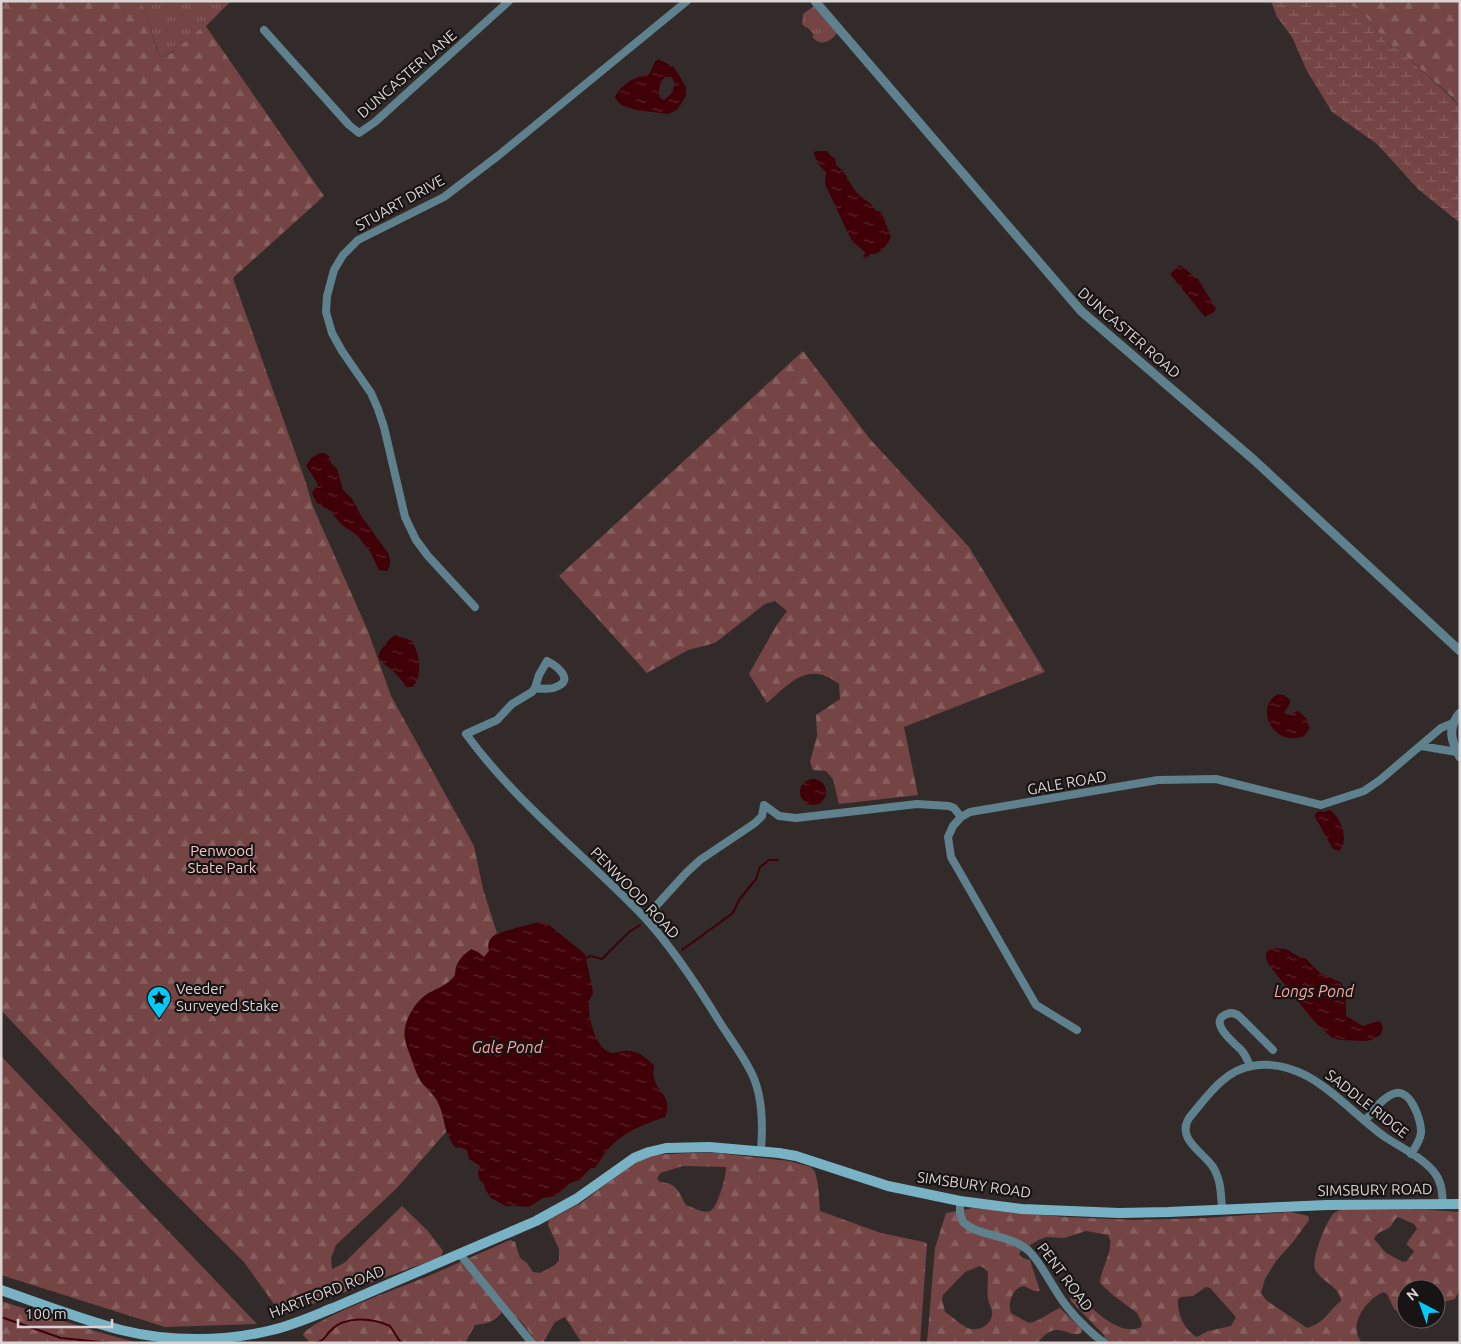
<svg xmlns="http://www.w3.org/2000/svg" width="1461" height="1344" font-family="Ubuntu,sans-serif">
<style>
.grass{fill:url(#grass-tufts)}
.forest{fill:url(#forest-firs);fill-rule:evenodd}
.wetland{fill:url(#wetland-marsh)}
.water{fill:url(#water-ripples);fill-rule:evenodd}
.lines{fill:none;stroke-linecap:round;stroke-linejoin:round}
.stream{stroke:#400008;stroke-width:2}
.minor{stroke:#5f818e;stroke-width:8}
.tertiary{stroke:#5f818e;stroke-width:9}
.secondary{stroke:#79b2c5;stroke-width:10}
.labels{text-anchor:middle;stroke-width:4.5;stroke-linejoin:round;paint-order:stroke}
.street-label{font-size:15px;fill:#dad5d4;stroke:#181414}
.park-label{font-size:15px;fill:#f4c8c6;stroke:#181414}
.poi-label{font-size:15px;fill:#dad5d4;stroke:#181414;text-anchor:start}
.water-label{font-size:16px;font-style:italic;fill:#f9a5a2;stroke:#181414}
</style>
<defs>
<pattern id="grass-tufts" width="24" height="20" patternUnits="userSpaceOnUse" patternTransform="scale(1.25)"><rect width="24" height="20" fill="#744544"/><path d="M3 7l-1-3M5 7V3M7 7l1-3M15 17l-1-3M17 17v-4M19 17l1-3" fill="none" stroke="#875f5e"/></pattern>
<pattern id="forest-firs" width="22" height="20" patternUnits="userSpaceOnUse" patternTransform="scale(1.25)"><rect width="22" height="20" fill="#744544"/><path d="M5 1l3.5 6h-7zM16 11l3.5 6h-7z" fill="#875f5e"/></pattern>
<pattern id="wetland-marsh" width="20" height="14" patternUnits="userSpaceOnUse" patternTransform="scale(1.25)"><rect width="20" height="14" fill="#744544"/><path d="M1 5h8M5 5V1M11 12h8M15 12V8" fill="none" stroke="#875f5e"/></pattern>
<pattern id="water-ripples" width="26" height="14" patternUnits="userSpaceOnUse" patternTransform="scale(1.25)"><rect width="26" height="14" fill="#400008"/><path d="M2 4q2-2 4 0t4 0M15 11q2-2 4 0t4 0" fill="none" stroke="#5b242b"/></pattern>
</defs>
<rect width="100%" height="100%" fill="#322b2a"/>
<!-- grass -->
<path class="grass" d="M141 1H231C210 22 188 47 161 57 154 44 155 42 151 29 149 20 144 11 141 1Z
M814 6 837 33C830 42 821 47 812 37L814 35 807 27 806 28 802 24 803 14Z"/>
<!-- forest -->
<path class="forest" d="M1 1H141C144 11 149 20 151 29 155 42 153 44 161 57L173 52 205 25 324 196 233 278 306 483 313 507 368 631 391 696 474 846 483 889 497 933 492 937 489 951 484 957 464 954 458 963 455 976 440 989 434 990 420 1080 436 1098 442 1111 446 1132 397 1188 336 1245 331 1258 332 1269 344 1263 402 1206 428 1231 443 1251 441 1257 282 1315 244 1262 150 1169 1 1010Z
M1347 1H1460V108L1453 98 1399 50 1386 42 1368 19Z
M803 351 870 439 969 547 1045 672 904 727 918 795 839 804 833 779 826 771 813 770 810 762 817 736 816 715 840 699 839 684C808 660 790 683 767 703L749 674 776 626 787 611 775 601 765 604 715 643 688 650 647 673 559 576Z
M1 1056 257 1324 165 1327 1 1275Z
M689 1153H717L789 1161 811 1167 815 1172 818 1184 820 1211 881 1233 924 1242 927 1244 920 1343H582L565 1317 555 1322 543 1343H537C529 1332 517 1312 504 1310 494 1322 490 1323 475 1325L465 1343H310L303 1335C310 1319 411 1284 433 1274 459 1263 484 1251 510 1240L515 1242 520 1258 527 1263 533 1272 540 1273 555 1265 559 1260V1249L548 1225 549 1220 581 1203 637 1161 654 1155ZM683 1166 726 1167C727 1174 717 1209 710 1211 704 1214 692 1207 686 1205 681 1198 680 1190 672 1185 666 1182 661 1184 657 1179L660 1173Z
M974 1208 1065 1217 1135 1220 1205 1218 1291 1212 1308 1216 1309 1220 1293 1242 1276 1261 1265 1279 1261 1293 1266 1300 1307 1328C1325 1323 1328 1311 1341 1301 1341 1287 1321 1282 1315 1269 1311 1259 1326 1222 1333 1214 1335 1212 1338 1211 1340 1210H1430L1460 1212V1289L1455 1299 1444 1302 1436 1311V1289H1406V1318L1394 1309 1387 1294 1383 1292C1366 1300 1347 1325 1362 1343H1102L1105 1339 1104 1335 1071 1301 1070 1298 1078 1297 1082 1299C1096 1312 1121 1337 1141 1327L1142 1323 1137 1313 1114 1296 1100 1283C1100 1270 1116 1247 1108 1235L1086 1231 1064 1238 1047 1237 1038 1240 1021 1251 1019 1254 1022 1258 1030 1260 1040 1291H1034L1024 1286C1013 1287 1007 1303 1011 1313L1029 1323C1040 1321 1050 1312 1060 1308L1082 1329 1081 1333C1072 1338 1062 1325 1049 1332 1045 1334 1041 1339 1037 1343H927L935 1248 946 1213ZM1398 1217 1414 1224 1417 1229 1406 1244 1414 1251 1413 1253 1407 1261 1403 1262 1386 1253 1374 1239C1378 1230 1384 1232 1390 1227 1394 1223 1393 1220 1398 1217ZM980 1266 984 1268 988 1272C988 1281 987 1290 988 1299 989 1304 993 1310 992 1315 990 1328 974 1333 964 1326 957 1322 952 1316 945 1312L942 1299 943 1295 965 1272ZM1206 1287 1210 1288 1236 1317 1231 1326 1208 1331 1197 1337C1184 1330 1177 1313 1178 1299L1181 1297 1193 1296Z
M1 1301 95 1331 134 1342 143 1343H1Z"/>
<!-- wetland -->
<path class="wetland" d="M1271 1H1347L1368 19 1386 42 1399 50 1453 99 1460 108V223L1418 189 1377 144 1332 112 1307 71 1292 37 1277 17Z"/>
<!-- water -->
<path class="water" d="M658 59 674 67 686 87V96L677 110 668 114 636 110 621 105 615 98C617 90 630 79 639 77 639 77 646 76 647 76 652 73 652 63 658 59ZM665 77H671L675 83 672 93 664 100 660 98C658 91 659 82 665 77Z
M816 151H827L831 156 835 158 836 165C847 172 849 185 858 194 865 201 871 202 876 211H880L882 214 891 237C887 245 880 256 870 254L866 260 863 256 866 253 853 242 847 231 825 184 826 172C820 167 815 160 814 152Z
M1180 265 1198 279 1216 309 1214 312 1205 317 1170 274Z
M320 453H324L329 456 331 463 337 469 343 490 352 499 362 517 388 553C391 560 391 566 387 571L379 570 371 553 357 535 342 525 329 510 317 503 312 493 318 484 306 466 311 458Z
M396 635 412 641C419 652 424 677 412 687H406C403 681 398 676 393 671 385 663 371 660 384 646 387 641 391 637 396 635Z
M1278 694 1284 695 1290 700V703L1284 713 1289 715 1298 711 1306 718 1310 728 1304 736C1274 749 1253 707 1278 694Z
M800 792a13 13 0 1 1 26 0a13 13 0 1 1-26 0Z
M1330 810C1341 817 1350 841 1339 851L1333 849 1315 817V814L1318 811 1324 812Z
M540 922 548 924 585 954C586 960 593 989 593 993 592 996 589 999 589 1004 588 1017 595 1046 609 1052 616 1055 621 1050 628 1051 639 1051 646 1058 654 1065 654 1069 653 1075 654 1078 659 1096 673 1096 665 1117 647 1123 626 1131 612 1145 605 1151 600 1161 595 1168H591L579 1180 570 1183 555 1196 543 1198 529 1207 517 1206H506L491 1198 485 1189 484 1184 479 1179 478 1172 480 1166 469 1159 467 1150 459 1147 456 1148C443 1134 446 1115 436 1099 432 1093 426 1088 421 1082 417 1076 415 1068 412 1061 410 1054 406 1046 405 1039 402 1025 412 1007 422 998 431 989 445 988 453 978 456 975 455 971 456 967 459 959 465 954 471 949L478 952 484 957 489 951C484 934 505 932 516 928 524 926 532 923 540 922Z
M1272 948 1286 949 1301 958H1305L1320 973 1342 983 1346 994V1016L1363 1026 1378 1021 1381 1023 1383 1028 1381 1034 1374 1039 1366 1041 1340 1040 1331 1037 1314 1021 1269 965C1265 959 1264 951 1272 948Z"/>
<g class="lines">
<!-- stream -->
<path class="stream" d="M682 950 733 913 739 900 756 879 760 867 769 860H778
M586 958 591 956 602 959 629 932 640 925
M1 1317 61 1338 110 1343
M315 1343C324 1341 325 1337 330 1331 345 1315 373 1318 390 1326L399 1340 402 1343"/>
<!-- minor -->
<path class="minor" d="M264 30 349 125 359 133 375 122 509 1
M475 607 428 556 416 540 405 517 384 427 378 409 371 393 342 351 332 333 326 312 327 296 334 270 343 255 358 240 444 197 499 155 687 1
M535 688C542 689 550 690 556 687 575 680 557 666 547 661L539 675 535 688 532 692 512 704 497 720 466 734C517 804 587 857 646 919 674 950 697 985 719 1021 729 1037 742 1054 751 1072 763 1095 763 1125 761 1150
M1421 746 1457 752
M645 918 686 873 700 860 755 823 762 816 764 805 779 816 796 818 917 804 949 806 954 808 961 817
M1077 1030 1036 1005 951 857 948 837 953 826 961 817 970 812 1158 780 1216 779 1321 805 1364 791 1380 780 1441 728 1453 723
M1250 1066C1248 1061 1246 1056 1242 1051 1236 1044 1206 1022 1227 1014 1232 1012 1235 1013 1239 1016L1273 1050
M1365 1121C1372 1112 1382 1098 1393 1094 1410 1086 1422 1121 1421 1133 1420 1141 1415 1148 1411 1154
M960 1201V1213L963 1222C981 1238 1011 1234 1029 1251 1040 1262 1047 1277 1055 1289 1067 1310 1085 1328 1104 1343
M1222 1209C1221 1194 1221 1180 1213 1167 1203 1152 1176 1139 1189 1118 1206 1098 1224 1070 1252 1066 1308 1056 1344 1108 1385 1137 1400 1147 1422 1157 1434 1172 1442 1182 1442 1192 1443 1204
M459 1253 532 1343"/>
<!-- tertiary -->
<path class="tertiary" d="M815 1 1081 311 1254 460 1460 651
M1460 713C1447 728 1451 741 1460 757"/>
<!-- secondary -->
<path class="secondary" d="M1 1290C41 1304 80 1319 121 1330 169 1342 224 1342 272 1330 293 1325 313 1316 333 1308L536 1221 576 1199 634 1158 649 1152 666 1148 709 1147 779 1153 796 1156 888 1186 960 1201 1022 1209 1119 1213 1168 1212 1327 1205 1460 1204"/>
</g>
<!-- icons -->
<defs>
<g id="sight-pin" transform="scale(1.25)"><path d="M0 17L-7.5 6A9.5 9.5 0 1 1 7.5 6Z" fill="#02cbf9" stroke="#181414"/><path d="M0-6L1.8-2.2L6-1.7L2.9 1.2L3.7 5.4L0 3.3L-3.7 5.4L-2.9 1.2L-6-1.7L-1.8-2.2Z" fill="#111"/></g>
</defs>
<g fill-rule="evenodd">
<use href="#sight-pin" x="159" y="998"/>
</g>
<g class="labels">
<!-- street labels -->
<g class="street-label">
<text transform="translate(407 74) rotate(-41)" y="5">DUNCASTER LANE</text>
<text transform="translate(400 203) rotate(-29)" y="5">STUART DRIVE</text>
<text transform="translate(1129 333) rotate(41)" y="5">DUNCASTER ROAD</text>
<text transform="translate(1067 783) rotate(-10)" y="5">GALE ROAD</text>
<text transform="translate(635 893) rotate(46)" y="5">PENWOOD ROAD</text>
<text transform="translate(1367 1104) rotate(38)" y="5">SADDLE RIDGE</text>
<text transform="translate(974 1185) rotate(8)" y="5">SIMSBURY ROAD</text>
<text transform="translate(1375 1190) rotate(-1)" y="5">SIMSBURY ROAD</text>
<text transform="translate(1065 1277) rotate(53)" y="5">PENT ROAD</text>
<text transform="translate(327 1292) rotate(-21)" y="5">HARTFORD ROAD</text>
</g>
<!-- park labels -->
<g class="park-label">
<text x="222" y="856">Penwood<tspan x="222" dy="17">State Park</tspan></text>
</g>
<!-- poi labels -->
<g class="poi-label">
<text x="176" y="994">Veeder<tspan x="176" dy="17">Surveyed Stake</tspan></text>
</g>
<!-- water labels -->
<g class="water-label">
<text x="1314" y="997">Longs Pond</text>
<text x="507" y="1053">Gale Pond</text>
</g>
</g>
<!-- border -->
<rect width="1461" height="1344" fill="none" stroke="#dad5d4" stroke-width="5"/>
<!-- north arrow -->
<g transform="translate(1421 1304) rotate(319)"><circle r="24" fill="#181414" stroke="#666161"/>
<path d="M0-4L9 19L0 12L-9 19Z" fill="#02cbf9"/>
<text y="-8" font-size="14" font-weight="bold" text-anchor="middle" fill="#dad5d4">N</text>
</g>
<!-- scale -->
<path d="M18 1319v8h94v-8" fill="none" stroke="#dad5d4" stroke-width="2.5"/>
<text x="25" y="1319" font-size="15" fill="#dad5d4" stroke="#181414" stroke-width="4" paint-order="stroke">100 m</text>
</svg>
